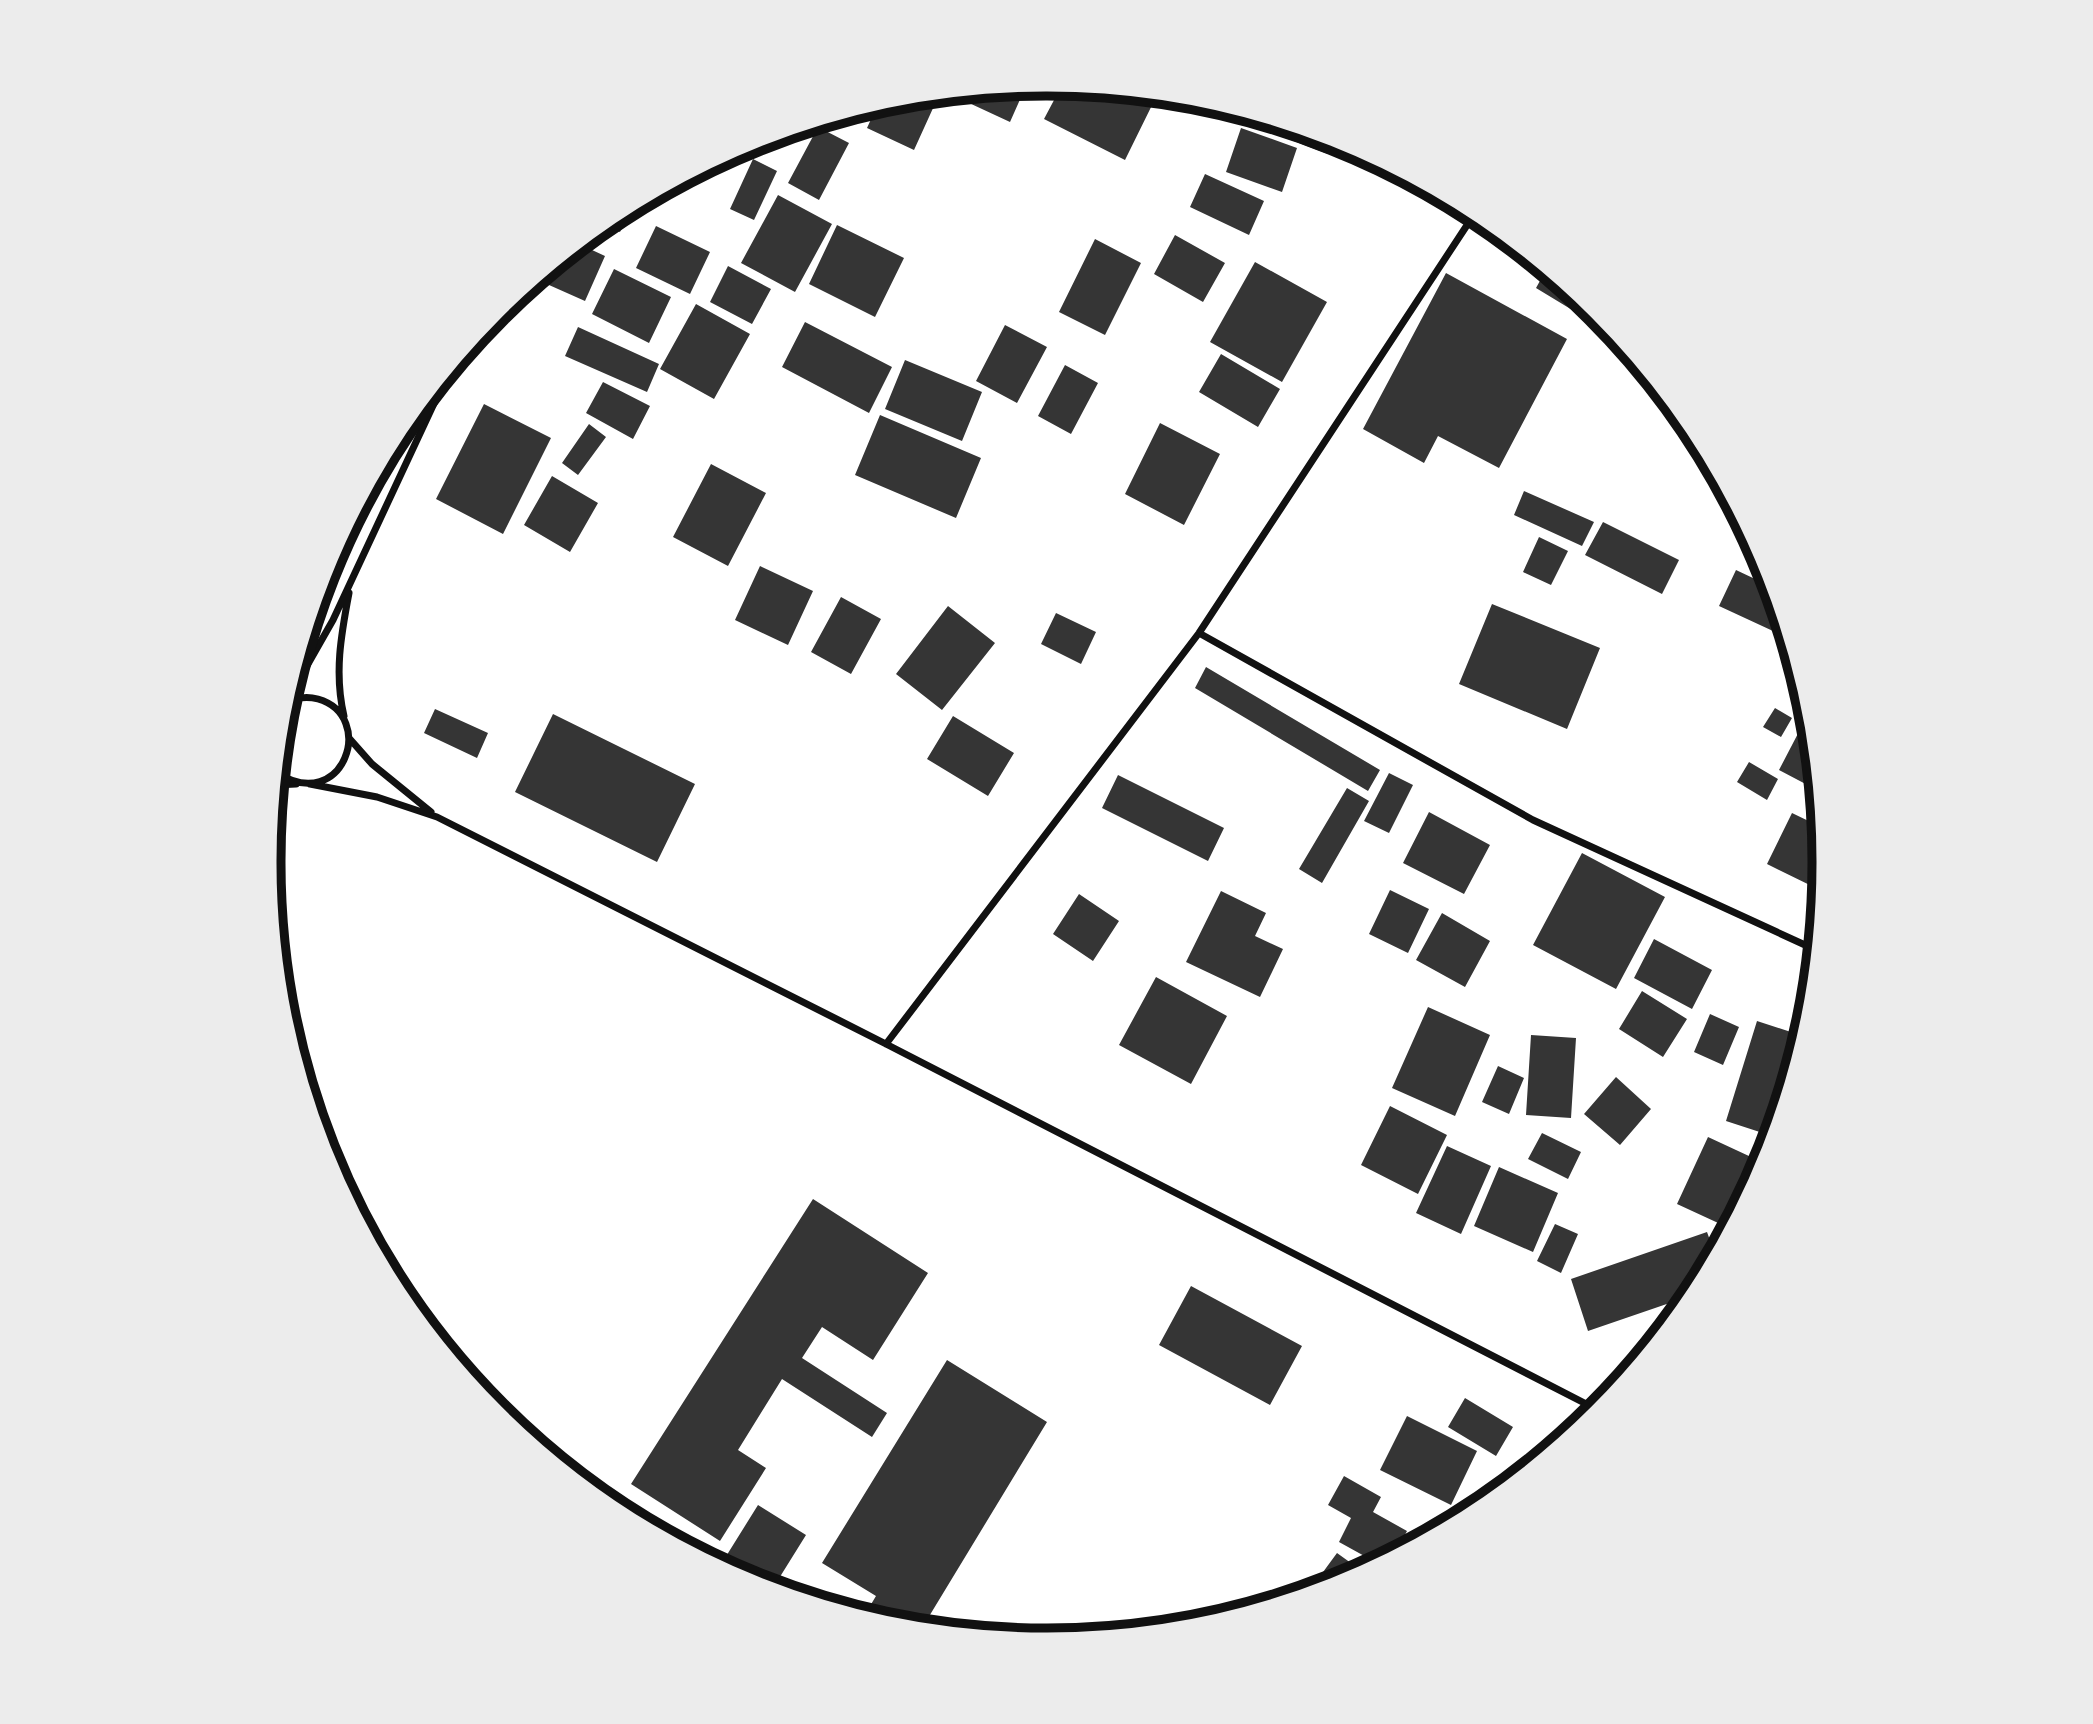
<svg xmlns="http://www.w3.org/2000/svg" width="2093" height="1724" font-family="Raleway,sans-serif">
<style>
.building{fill:#353535}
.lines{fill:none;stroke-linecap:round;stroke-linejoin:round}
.minor{stroke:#111;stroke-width:7}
.rim{fill:none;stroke:#111;stroke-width:9}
</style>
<rect width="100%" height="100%" fill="#fff"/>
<!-- building -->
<path class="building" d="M1062 85 1157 95 1125 160 1044 119Z
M1026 86 1010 122 954 96 956 93Z
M939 95 914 150 867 128 878 104 895 99Z
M868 107 862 120 848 113Z
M1233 109 1333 140 1328 154 1230 117Z
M818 127 849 143 819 200 788 183Z
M1241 128 1297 148 1282 192 1226 172Z
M753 159 777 171 754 220 730 209Z
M1205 174 1264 201 1249 235 1190 207Z
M778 195 832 224 795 292 741 263Z
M632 205 620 232 604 224 615 215Z
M837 225 904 258 875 317 809 284Z
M656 226 710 252 690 294 636 268Z
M1175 235 1225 263 1203 302 1154 274Z
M1095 239 1141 263 1105 335 1059 312Z
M579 244 605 256 585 301 540 281 543 274Z
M1255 262 1327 302 1282 382 1210 342Z
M728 266 771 289 752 324 710 302Z
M614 269 671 297 649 343 592 314Z
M1546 270 1597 312 1601 317 1597 325 1536 288Z
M1446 273 1567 339 1499 468 1438 436 1424 463 1363 429Z
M696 304 750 334 714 399 660 369Z
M805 322 892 367 869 413 782 367Z
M1005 325 1047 347 1017 403 976 381Z
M578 327 659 364 647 392 565 356Z
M1221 354 1280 389 1258 427 1199 392Z
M905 360 982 392 962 441 885 409Z
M1065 365 1098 383 1071 434 1038 416Z
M603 382 650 406 633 439 586 413Z
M484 404 551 438 503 534 436 499Z
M880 415 981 458 956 518 855 475Z
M1160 423 1220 454 1184 525 1125 494Z
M589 424 606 437 578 475 562 463Z
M711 464 766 493 728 566 673 537Z
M552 476 598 503 570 552 524 525Z
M1524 491 1594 522 1582 546 1514 515Z
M1603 522 1679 560 1662 594 1585 555Z
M1539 537 1568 551 1551 585 1523 572Z
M760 566 813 591 788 645 735 620Z
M1736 570 1772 587 1788 638 1719 606Z
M841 597 881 619 851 674 811 652Z
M1492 604 1600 648 1567 729 1459 684Z
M948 606 995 643 942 710 896 674Z
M1056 613 1096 632 1081 664 1041 644Z
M1206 667 1380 770 1368 791 1195 688Z
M1775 708 1792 718 1781 737 1763 727Z
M435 709 488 733 477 758 424 733Z
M553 714 695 784 657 862 515 792Z
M953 716 1014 753 988 796 927 759Z
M1804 722 1811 726 1817 790 1779 770Z
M1749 762 1778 779 1767 800 1737 782Z
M1389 773 1413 785 1389 833 1364 821Z
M1118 775 1224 828 1208 861 1102 808Z
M1347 788 1369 801 1322 883 1299 869Z
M1429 812 1490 845 1464 894 1403 863Z
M1792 813 1821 827 1824 862 1822 891 1767 864Z
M1582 853 1665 897 1616 989 1533 945Z
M1390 890 1429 909 1408 953 1369 934Z
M1221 891 1266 913 1255 936 1283 949 1260 997 1186 962Z
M1079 894 1119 921 1093 961 1053 934Z
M1442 913 1490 941 1465 987 1416 960Z
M1654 939 1712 970 1692 1009 1634 978Z
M1156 977 1227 1016 1191 1084 1119 1045Z
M1642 991 1687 1019 1663 1057 1619 1029Z
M1428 1007 1490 1035 1455 1116 1392 1088Z
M1710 1014 1739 1027 1723 1065 1694 1052Z
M1757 1021 1803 1036 1772 1136 1726 1121Z
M1531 1035 1576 1038 1571 1118 1526 1115Z
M1498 1066 1524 1078 1509 1114 1482 1102Z
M1616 1077 1651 1109 1620 1145 1584 1114Z
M1390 1106 1447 1135 1418 1194 1361 1165Z
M1542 1133 1581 1152 1568 1179 1528 1159Z
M1708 1137 1764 1163 1729 1228 1677 1204Z
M1447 1146 1491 1166 1461 1234 1416 1213Z
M1499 1167 1558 1193 1533 1252 1474 1226Z
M813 1199 928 1273 873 1360 822 1327 802 1358 887 1413 872 1437 782 1379 738 1450 766 1468 720 1541 631 1484Z
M1555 1224 1578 1234 1561 1273 1537 1261Z
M1707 1232 1715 1254 1693 1295 1588 1331 1571 1279Z
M1191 1286 1302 1346 1270 1405 1159 1345Z
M947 1360 1047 1422 922 1628 894 1625 864 1616 876 1596 822 1563Z
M1465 1398 1513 1427 1496 1456 1448 1427Z
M1407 1416 1477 1451 1451 1505 1380 1470Z
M1344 1476 1381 1497 1373 1512 1407 1531 1395 1554 1377 1563 1339 1542 1351 1518 1328 1505Z
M758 1505 806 1535 773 1588 748 1581 720 1566Z
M1337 1553 1362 1571 1344 1581 1321 1588 1315 1583Z"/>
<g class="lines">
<!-- minor -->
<path class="minor" d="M1199 633 1533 820 1816 950
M289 692 304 671 333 620 451 367
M344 716C334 674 341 635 349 593
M349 738 372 764 431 812
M277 773C344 815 377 716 318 699 307 696 295 698 286 703
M310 784 377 797 437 817 886 1044 1598 1410
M276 785 296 784
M886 1044 1199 633 1475 213"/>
</g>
<!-- crop -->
<path d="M0 0H2093V1724H0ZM1046 96H1047A765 765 0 0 1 1812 861V863A765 765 0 0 1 1047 1628H1046A765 765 0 0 1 281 863V861A765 765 0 0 1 1046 96Z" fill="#ececec" fill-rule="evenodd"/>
<path class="rim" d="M1046 96H1047A765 765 0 0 1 1812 861V863A765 765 0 0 1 1047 1628H1046A765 765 0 0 1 281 863V861A765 765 0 0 1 1046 96Z"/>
</svg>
